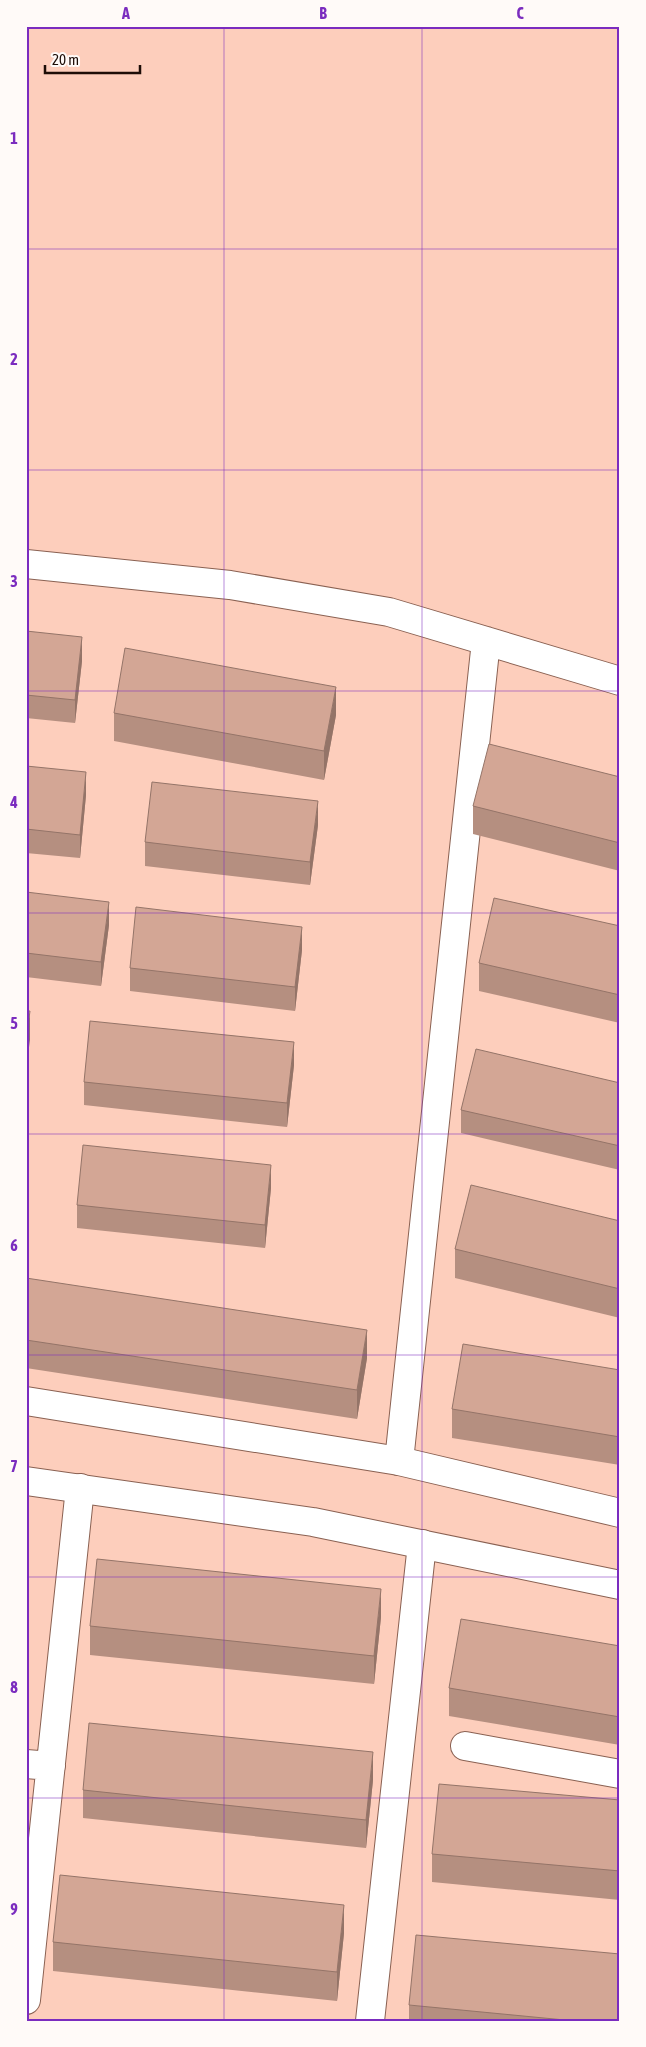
<svg xmlns="http://www.w3.org/2000/svg" width="646" height="2047" font-family="'Asap Condensed',sans-serif">
<style>
.lines{fill:none;stroke-linecap:round;stroke-linejoin:round}
.minor-casing{stroke:#8a6152;stroke-width:30}
.major-casing{stroke:#8a6152;stroke-width:30}
.minor{stroke:#fff;stroke-width:28}
.major{stroke:#fff;stroke-width:28}
.wall{fill:#b58f80}
.shaded-wall{fill:#947468}
.building{fill:#d3a695;stroke:#947468}
.grid{fill:none;stroke:#7b2cbf;stroke-width:1;stroke-opacity:0.55}
.neatline{fill:none;stroke:#7b2cbf;stroke-width:2}
.grid-label{font-size:16px;text-anchor:middle;font-weight:bold;fill:#7b2cbf}
</style>
<rect width="100%" height="100%" fill="#fdcebc"/>
<g class="lines">
<!-- minor casing -->
<g class="minor-casing">
<path id="minor" d="M26 564 230 585 389 612 620 681
M399 1461 486 641
M465 1746 620 1774
M26 1764 51 1766
M26 2000 80 1488
M370 2021 422 1544"/>
</g>
<!-- major casing -->
<g class="major-casing">
<path id="major" d="M26 1401 399 1461 620 1513
M26 1481 313 1522 620 1585"/>
</g>
<!-- minor -->
<use href="#minor" class="minor"/>
<!-- major -->
<use href="#major" class="major"/>
</g>
<!-- wall -->
<path class="wall" d="M26 631 82 661 75 723 26 718Z
M114 713 336 715 324 780 114 741Z
M26 766 86 795 80 858 26 853Z
M620 777V871L473 834V806Z
M318 825 310 885 145 866V842Z
M26 892 109 925 101 986 26 977Z
M620 926V1023L479 991V963Z
M302 950 295 1011 130 991V968Z
M294 1065 287 1127 84 1105V1082Z
M620 1083V1170L461 1133V1110Z
M271 1188 265 1248 77 1228V1205Z
M620 1221V1318L455 1278V1249Z
M26 1278 367 1358 357 1419 26 1368Z
M620 1370V1465L452 1438V1409Z
M381 1617 374 1684 90 1655V1626Z
M620 1646V1745L449 1716V1688Z
M373 1780 366 1848 83 1818V1790Z
M620 1800V1900L432 1882V1854Z
M344 1933 337 2001 53 1971V1942Z
M409 2005 620 2021H409Z"/>
<!-- shaded-wall -->
<path class="shaded-wall" d="M82 637V661L75 723V700Z
M336 687V715L324 780V751Z
M86 772V795L80 858V835Z
M318 801V825L310 885V862Z
M109 902V925L101 986V962Z
M302 927V950L295 1011V987Z
M30 1011V1040L26 1069V1041Z
M294 1042V1065L287 1127V1103Z
M271 1165V1188L265 1248V1225Z
M367 1330V1358L357 1419V1390Z
M381 1589V1617L374 1684V1656Z
M373 1752V1780L366 1848V1820Z
M344 1905V1933L337 2001V1972Z"/>
<!-- building -->
<path class="building" d="M26 631 82 637 75 700 26 695Z
M125 648 336 687 324 751 114 713Z
M489 744 620 777V843L473 806Z
M26 766 86 772 80 835 26 829Z
M152 782 318 801 310 862 145 842Z
M26 892 109 902 101 962 26 953Z
M494 898 620 926V995L479 963Z
M136 907 302 927 295 987 130 968Z
M26 1011H30L26 1041Z
M90 1021 294 1042 287 1103 84 1082Z
M476 1049 620 1083V1146L461 1110Z
M83 1145 271 1165 265 1225 77 1205Z
M471 1185 620 1221V1289L455 1249Z
M26 1278 367 1330 357 1390 26 1340Z
M463 1344 620 1370V1437L452 1409Z
M97 1559 381 1589 374 1656 90 1626Z
M461 1619 620 1646V1717L449 1688Z
M89 1723 373 1752 366 1820 83 1790Z
M439 1784 620 1800V1871L432 1854Z
M60 1875 344 1905 337 1972 53 1942Z
M416 1935 620 1954V2021H575L409 2005Z"/>
<!-- grid -->
<path class="grid" d="M224 26V2021M422 26V2021M26 249H620M26 470H620M26 691H620M26 913H620M26 1134H620M26 1355H620M26 1577H620M26 1798H620"/>
<!-- border -->
<rect width="646" height="2047" fill="none" stroke="#fffaf8" stroke-width="55"/>
<!-- scale -->
<path d="M45 65v8h95v-8" fill="none" stroke="#1d0d07" stroke-width="2.5"/>
<text x="52" y="65" font-size="15" fill="#1d0d07" stroke="#fffaf8" stroke-width="4" paint-order="stroke">20 m</text>
<rect x="28" y="28" width="590" height="1992" class="neatline"/>
<g class="grid-label">
<text x="126" y="19">A</text>
<text x="323" y="19">B</text>
<text x="520" y="19">C</text>
<text x="14" y="144">1</text>
<text x="14" y="365">2</text>
<text x="14" y="587">3</text>
<text x="14" y="808">4</text>
<text x="14" y="1029">5</text>
<text x="14" y="1251">6</text>
<text x="14" y="1472">7</text>
<text x="14" y="1693">8</text>
<text x="14" y="1915">9</text>
</g>
</svg>
